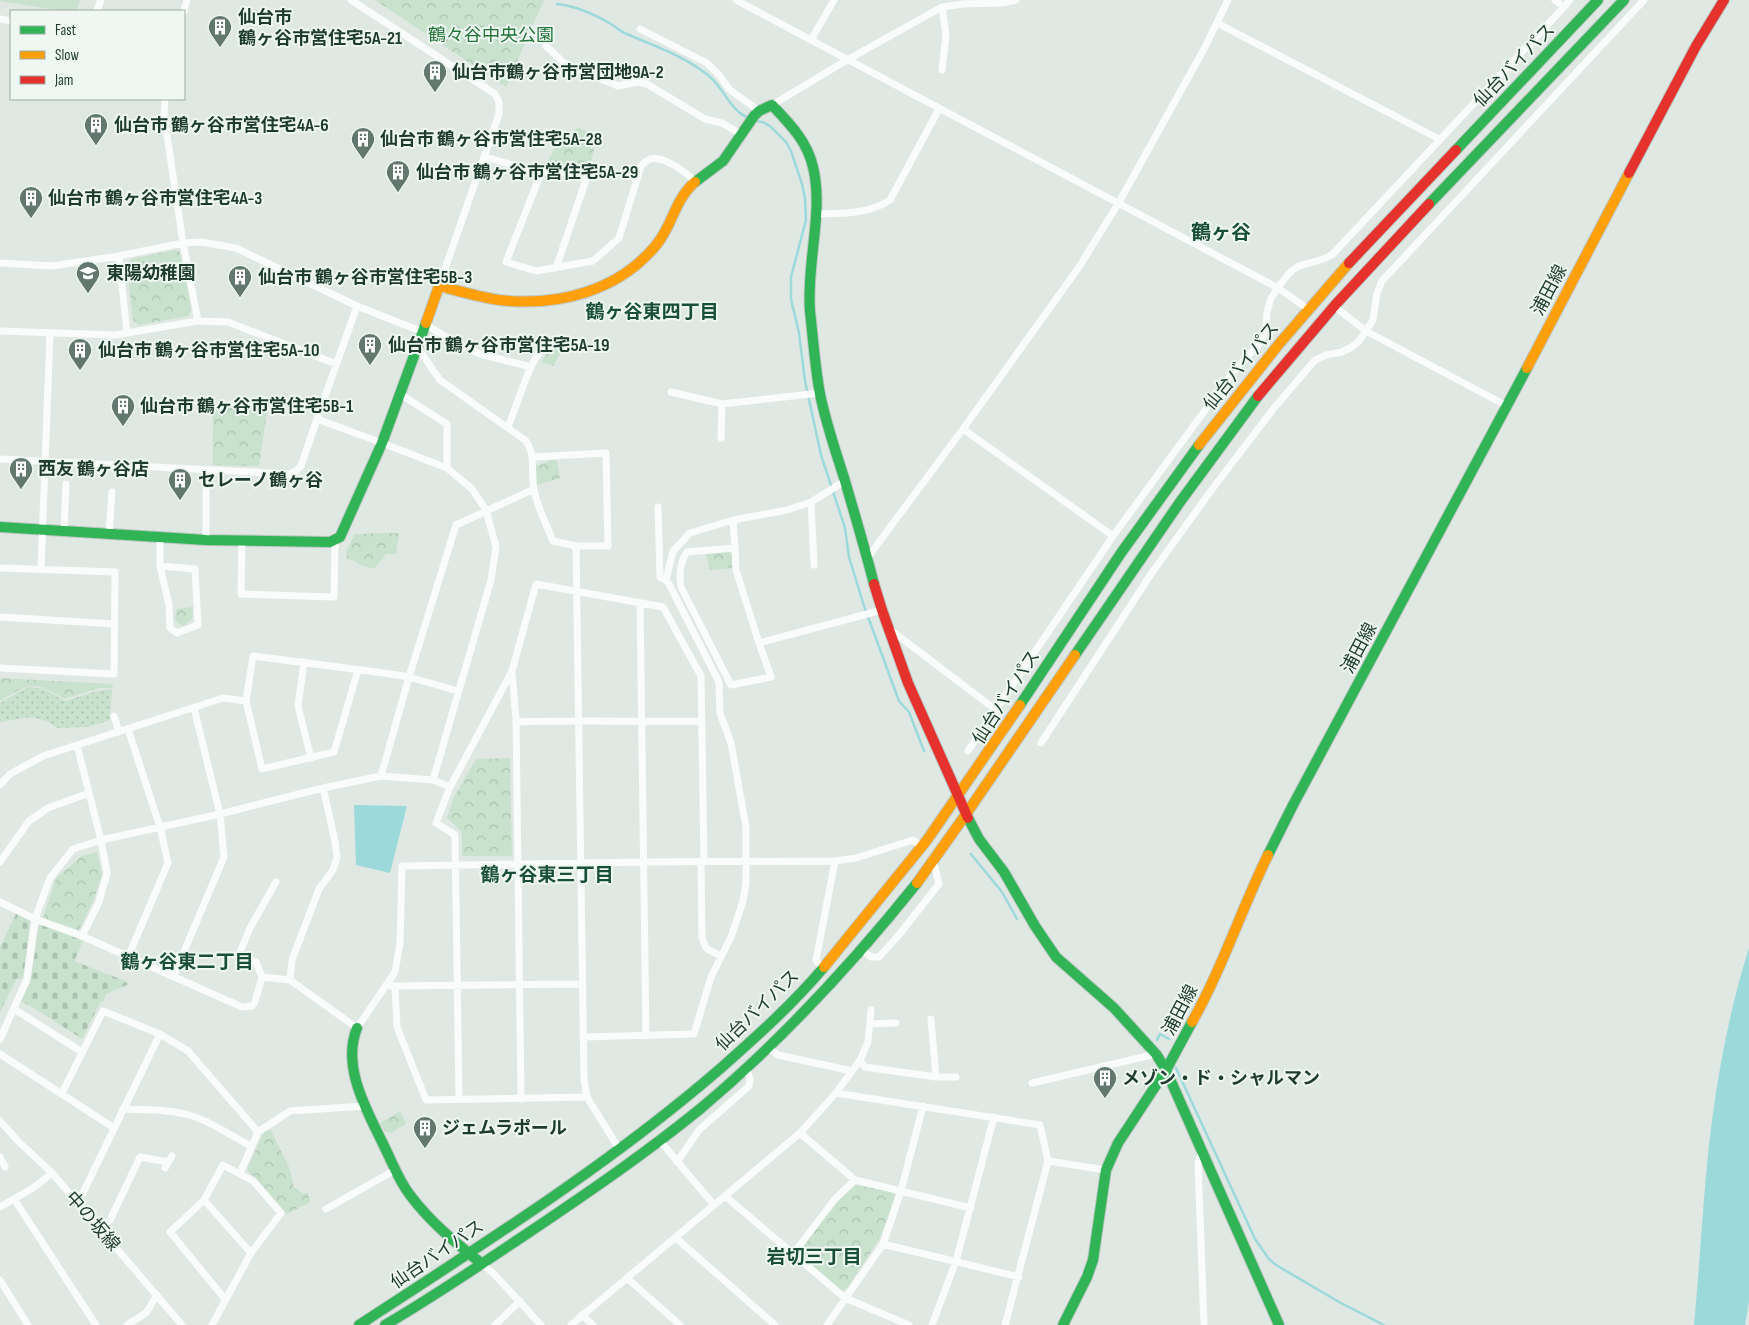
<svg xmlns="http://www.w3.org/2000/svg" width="1749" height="1325" font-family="'Sofia Sans Condensed','Noto Sans JP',sans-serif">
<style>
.grass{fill:url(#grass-dots)}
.forest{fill:url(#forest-crowns)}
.cemetery{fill:url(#cemetery-stones)}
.pitch{fill:#c8e2cd}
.water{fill:#9cd9da}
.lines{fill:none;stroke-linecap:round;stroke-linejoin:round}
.stream{stroke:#9cd9da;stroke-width:2.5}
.fast-casing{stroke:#bcc7c2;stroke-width:12}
.slow-casing{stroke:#bcc7c2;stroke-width:12}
.jam-casing{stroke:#bcc7c2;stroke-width:12}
.street{stroke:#fafcfb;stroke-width:7}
.fast{stroke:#30b455;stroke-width:10}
.slow{stroke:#ff9f0a;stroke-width:10}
.jam{stroke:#e5322d;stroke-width:10}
.labels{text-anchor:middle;stroke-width:4;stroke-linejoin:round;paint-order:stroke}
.poi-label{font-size:18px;font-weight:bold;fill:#1e3b2f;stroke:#eef7f1;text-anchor:start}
.park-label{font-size:18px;fill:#25753a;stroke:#eef7f1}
.street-label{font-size:18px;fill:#1e3b2f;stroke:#eef7f1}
.neighbourhood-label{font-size:19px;font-weight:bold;fill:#184e3a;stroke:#eef7f1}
.quarter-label{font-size:20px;font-weight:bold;fill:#184e3a;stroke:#eef7f1}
</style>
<defs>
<pattern id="grass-dots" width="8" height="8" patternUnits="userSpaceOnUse" patternTransform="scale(1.25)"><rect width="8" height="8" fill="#c8e2cd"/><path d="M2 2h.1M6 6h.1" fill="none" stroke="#abc3b0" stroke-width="1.8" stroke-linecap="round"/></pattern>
<pattern id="forest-crowns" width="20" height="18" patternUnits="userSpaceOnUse" patternTransform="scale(1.25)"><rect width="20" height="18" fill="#c8e2cd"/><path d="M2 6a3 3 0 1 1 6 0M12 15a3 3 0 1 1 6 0" fill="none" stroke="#abc3b0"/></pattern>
<pattern id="cemetery-stones" width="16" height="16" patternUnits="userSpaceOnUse" patternTransform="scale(1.25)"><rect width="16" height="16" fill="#c8e2cd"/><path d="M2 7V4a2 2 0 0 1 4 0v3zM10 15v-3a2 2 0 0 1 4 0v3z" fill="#abc3b0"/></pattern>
</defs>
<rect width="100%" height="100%" fill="#e0e8e4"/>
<!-- grass -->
<path class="grass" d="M30 687 44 689 65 701 97 691 112 689 110 720 88 727 58 728 47 721 31 717 0 722V703L22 690Z"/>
<!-- forest -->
<path class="forest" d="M375 0H544L506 87Z
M578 128 591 133 596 139 589 146 594 150 590 166H545L560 139Z
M174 250 180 252 191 306 189 316 138 325 133 320 127 266 132 259Z
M555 346 563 348 553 366 541 362 549 350Z
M218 404C236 404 250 406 267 412L259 466 213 465V409Z
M552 460 557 461 560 478 537 485 536 466Z
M386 533H399L396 554H386L375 568C361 568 359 561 347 559L346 552 355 534Z
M727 551 733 555V568L710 570 706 554Z
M193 607 192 619 183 626 175 621 176 609Z
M0 678 112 684 113 688H99L64 699C32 680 31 683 0 701Z
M510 758 512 856H462V832L447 818 454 797 476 759Z
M97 852 102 875 94 899 79 930 43 918 56 878 82 856Z
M400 1111 406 1124 390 1133 385 1131 380 1123Z
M270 1129 289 1167 294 1187 303 1194 308 1193 310 1202 287 1214 255 1177 249 1173 247 1169 264 1132Z
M855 1185 892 1191 895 1195 880 1238 848 1287 841 1291 798 1253 799 1249 839 1200Z"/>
<!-- cemetery -->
<path class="cemetery" d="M17 912 26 916 30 922 24 971 22 979 17 978 0 1012V947Z
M43 924 83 941 74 961 128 982 127 985 106 994 103 1002 101 1001 82 1039 42 1013 21 1001 30 983 39 926Z"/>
<!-- pitch -->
<path class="pitch" d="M0 0H80L77 11H62L0 1Z"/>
<!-- water -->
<path class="water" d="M354 805 407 806 390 873 356 865Z
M1749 948V1301L1745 1325H1694C1699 1272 1702 1218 1707 1165 1714 1093 1727 1017 1749 948Z"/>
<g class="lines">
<!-- stream -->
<path class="stream" d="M557 4C576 6 594 14 611 24 616 27 621 32 627 34 656 47 685 56 709 76 724 88 730 111 749 118
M754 120 765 123 771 127 786 142 791 151 802 184 805 198 806 220 791 277V299L799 333 805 381 821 455 845 528 849 557 864 606 899 701 909 712 924 751
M971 854 1002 892 1017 919
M1157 1040 1160 1034 1169 1039
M1176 1068 1255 1239 1269 1259 1276 1265 1339 1302 1384 1325"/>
<!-- fast casing -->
<g class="fast-casing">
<path id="fast" d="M1456 150 1598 0
M695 182 723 161 754 116 759 111 772 105C790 124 807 141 813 167 824 212 806 264 810 311 813 338 815 367 820 394 826 424 836 452 845 481 855 515 865 549 874 584
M1429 204 1624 0
M0 527 206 540 330 542 340 537 382 443 426 323
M1075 655 1180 502 1258 396
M1020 705 1121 553 1199 445
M968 818 979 839 1004 872 1035 926 1056 957 1114 1008 1156 1054 1166 1070 1279 1325
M1268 855 1293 805 1527 368
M357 1028C341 1068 368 1112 385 1148 393 1164 399 1181 410 1195 430 1222 456 1243 482 1264
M359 1325C483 1244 609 1165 721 1068 757 1036 793 1004 824 967
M385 1325C435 1296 483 1263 531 1231 589 1192 646 1153 700 1109 780 1042 852 964 917 883
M1063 1325 1087 1277 1093 1260 1106 1170 1118 1143 1166 1070 1192 1022"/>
</g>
<!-- slow casing -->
<g class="slow-casing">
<path id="slow" d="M426 323 439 286C459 291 479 297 499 300 558 307 619 291 657 244 673 224 675 199 695 182
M1527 368 1629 173
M1199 445 1279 344 1349 263
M917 883 964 817 1075 655
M824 967 927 840 1020 705
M1192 1022C1222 969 1241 910 1268 855"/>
</g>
<!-- jam casing -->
<g class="jam-casing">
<path id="jam" d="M1629 173 1696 46 1724 0
M1349 263 1456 150
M1258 396 1336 304 1429 204
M874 584 882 610 908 683 968 818"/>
</g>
<!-- street -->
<path class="street" d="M351 0 495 94 499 102V114L439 286
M736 0 811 40
M834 0 811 40 1278 288 1271 298 1267 312 1266 328 1260 343 1233 372 1113 536 968 751
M1555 0 1564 7 1570 0
M97 11 101 0
M184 11 187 0
M0 19 11 21
M1217 23 1439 139
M640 29 707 63 719 75 729 89 759 111
M546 46 564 63 618 86 638 82 647 84 705 119 722 123 741 134
M942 70 946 35 942 7
M772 105 847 60 942 7 963 4 1002 3 1016 0
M485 157 541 173 589 171 556 268
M541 173 506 262 536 271 593 261 619 238 641 166C643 164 647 160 650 159 664 155 687 173 695 182
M815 214C841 213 867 215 890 200L939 109
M119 256 127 333
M0 263 52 266 119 256 183 243 164 115 165 99
M1334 306 1366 331 1507 406
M1308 309 1278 288C1283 281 1288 272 1297 267 1308 262 1320 262 1332 255L1564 7
M198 321 183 243 201 242 236 248 357 306 423 332
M425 324 456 343 480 354 531 367
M0 331 115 335 198 321 228 322 336 364
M417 347 440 380 525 440C537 455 530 471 534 489 536 504 547 526 553 541L576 546H608L606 453 533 457
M671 392 722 404 820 393
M400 394 447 424V468
M317 419 357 306
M508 427C515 411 530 359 542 350 549 344 556 343 564 345
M963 429 1113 536
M721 438 722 404
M0 459 289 474 296 471 301 466 317 419 382 443 447 468 472 489 486 510 496 547 491 580 433 780
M206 471V540
M811 502 814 565
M733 520 735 548
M64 531 66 484
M109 534 112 492
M160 537V566L169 605 170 628 177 633 198 625 195 569 160 566
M242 540 241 594 334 597 335 541
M576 546 584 1080 587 1097 619 1149
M868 557 963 429 1079 267 1118 204 1204 49 1228 0
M0 568 115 572 114 674 0 668
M41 569 50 333
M666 580 673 551 690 533 733 520 787 510 811 502 845 481
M640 603 646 1036
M0 617 115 624
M888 628 996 710
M759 643 771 677 731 685 681 587C679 575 680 562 687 552L735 548 736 570 759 643 882 610
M304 662 298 706 311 758
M358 670 334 752 262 769 246 701 253 656 384 673 409 677 458 691
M512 672 516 719 521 1099
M114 716 119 732
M516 722C578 720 640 722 702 721
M128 729 160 827 168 863 128 957
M1041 743 1153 571 1213 488 1274 408 1315 360 1326 355 1342 352 1352 347 1359 341 1373 320 1377 293 1382 281 1644 0
M77 745 101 840 107 873 99 902 82 936
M381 776 409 677 456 525 534 489
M0 785 10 774 43 756 223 698 246 701
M0 862 29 821 48 808 89 793
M701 862 702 938 706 948 720 956
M0 902 35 919 82 936 242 1007 252 1006 255 1002 262 977 290 980 357 1028 395 972 400 943 402 866 643 862 835 861 856 858 913 840 922 847
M861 949 871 957H879L898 936 939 884 933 860
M822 969 816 960 835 861
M174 975 224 857 220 814 194 708
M262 977 256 962 238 957 250 928 276 882
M290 980 292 960 319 889 333 870 337 858 335 841 323 788
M391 986 582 984
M395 987 397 1027 426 1100 587 1097
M14 1009 82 1052
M931 1019 936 1077
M870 1024 896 1023
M583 1037 694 1034 711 977 731 937 743 901 746 883V827L731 743 720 713 719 682 669 584 666 580 660 577 658 507
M0 1039 27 979 35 919 50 878 73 849 101 840 220 814 323 788 381 776 433 780 450 787
M767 1047 778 1055 852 1071
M0 1054 114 1128
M860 1060 865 1067 936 1077H956
M1032 1083 1156 1054
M62 1093 103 1011 160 1034 188 1051 258 1132
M836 1093 1040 1125 1048 1161 1005 1325
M459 1099 455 835 436 823 450 787 512 671 536 584 663 607 701 676 704 862
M123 1109C145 1110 168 1109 189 1115 211 1121 231 1136 251 1146
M0 1121 20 1143 52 1173 182 1325
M800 1133 855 1180 971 1208
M660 1141 714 1205
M1202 1151 1198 1163 1204 1325
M0 1157 5 1167
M1048 1161 1106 1170
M677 1162 699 1130 749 1086 750 1079 746 1068
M165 1168 172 1156
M240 1173 258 1132 290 1111 365 1106
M725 1196 845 1298 909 1325
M14 1199 96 1325
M204 1200 251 1253
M78 1203 160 1034
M0 1207 33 1188 52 1173
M326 1209 395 1170
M100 1229 110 1220 140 1157 168 1162
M676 1238 775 1325
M883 1244 1019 1277
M793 1254 835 1199 855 1180
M482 1264 493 1273 541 1325
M627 1278 680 1325
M0 1280 28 1325
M582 1315 593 1325
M127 1325 146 1313 157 1295
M212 1325 251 1253 281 1213 253 1181 223 1165 204 1200 170 1232 225 1299
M495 1325 520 1301
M571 1325 800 1133 836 1093 860 1060 868 1042 871 1010
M827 1325 883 1244 901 1191 923 1106
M932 1325 956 1261 994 1117"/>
<!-- fast -->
<use href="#fast" class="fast"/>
<!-- slow -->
<use href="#slow" class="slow"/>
<!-- jam -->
<use href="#jam" class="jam"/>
</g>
<!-- icons -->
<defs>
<g id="building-pin" transform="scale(1.25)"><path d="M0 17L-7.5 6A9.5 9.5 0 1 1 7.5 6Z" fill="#62786e" stroke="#eef7f1"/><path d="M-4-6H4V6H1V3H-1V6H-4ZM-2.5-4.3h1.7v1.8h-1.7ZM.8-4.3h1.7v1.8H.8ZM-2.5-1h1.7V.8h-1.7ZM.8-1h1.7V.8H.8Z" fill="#fff"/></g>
<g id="school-pin" transform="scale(1.25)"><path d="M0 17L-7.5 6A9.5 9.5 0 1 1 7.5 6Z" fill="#62786e" stroke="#eef7f1"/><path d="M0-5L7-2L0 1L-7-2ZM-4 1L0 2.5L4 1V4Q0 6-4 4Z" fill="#fff"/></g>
</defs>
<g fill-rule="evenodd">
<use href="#building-pin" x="220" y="27"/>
<use href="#building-pin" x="435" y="72"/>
<use href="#building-pin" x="96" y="125"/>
<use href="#building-pin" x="363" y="139"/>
<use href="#building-pin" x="398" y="172"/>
<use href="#building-pin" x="31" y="198"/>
<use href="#school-pin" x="88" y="273"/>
<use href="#building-pin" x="240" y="277"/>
<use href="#building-pin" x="370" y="345"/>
<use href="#building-pin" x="80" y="350"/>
<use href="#building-pin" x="123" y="406"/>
<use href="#building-pin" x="21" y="469"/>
<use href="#building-pin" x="180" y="480"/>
<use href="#building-pin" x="1105" y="1078"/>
<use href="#building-pin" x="425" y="1128"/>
</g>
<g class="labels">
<!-- poi labels -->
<g class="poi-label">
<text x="238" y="23">仙台市<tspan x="238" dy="21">鶴ヶ谷市営住宅5A-21</tspan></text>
<text x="452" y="78">仙台市鶴ヶ谷市営団地9A-2</text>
<text x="114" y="131">仙台市 鶴ヶ谷市営住宅4A-6</text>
<text x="380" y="145">仙台市 鶴ヶ谷市営住宅5A-28</text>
<text x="416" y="178">仙台市 鶴ヶ谷市営住宅5A-29</text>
<text x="48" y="204">仙台市 鶴ヶ谷市営住宅4A-3</text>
<text x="106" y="279">東陽幼稚園</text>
<text x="258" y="283">仙台市 鶴ヶ谷市営住宅5B-3</text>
<text x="388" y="351">仙台市 鶴ヶ谷市営住宅5A-19</text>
<text x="98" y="356">仙台市 鶴ヶ谷市営住宅5A-10</text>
<text x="140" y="412">仙台市 鶴ヶ谷市営住宅5B-1</text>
<text x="38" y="475">西友 鶴ヶ谷店</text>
<text x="198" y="486">セレーノ鶴ヶ谷</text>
<text x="1122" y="1084">メゾン・ド・シャルマン</text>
<text x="442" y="1134">ジェムラポール</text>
</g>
<!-- park labels -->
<g class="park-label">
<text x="491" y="41">鶴々谷中央公園</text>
</g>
<!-- street labels -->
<g class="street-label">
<text transform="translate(1514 65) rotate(-46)" y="6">仙台バイパス</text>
<text transform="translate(1549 290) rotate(-62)" y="6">浦田線</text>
<text transform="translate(1241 366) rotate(-51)" y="6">仙台バイパス</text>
<text transform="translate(1359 648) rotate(-62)" y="6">浦田線</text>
<text transform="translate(1006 697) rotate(-57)" y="6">仙台バイパス</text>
<text transform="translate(757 1010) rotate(-44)" y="6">仙台バイパス</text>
<text transform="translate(1180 1010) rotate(-62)" y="6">浦田線</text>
<text transform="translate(93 1221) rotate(49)" y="6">中の坂線</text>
<text transform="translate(437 1254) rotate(-34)" y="6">仙台バイパス</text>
</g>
<!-- neighbourhood labels -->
<g class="neighbourhood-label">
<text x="652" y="318">鶴ヶ谷東四丁目</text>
<text x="547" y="881">鶴ヶ谷東三丁目</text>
<text x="187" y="968">鶴ヶ谷東二丁目</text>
<text x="814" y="1263">岩切三丁目</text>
</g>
<!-- quarter labels -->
<g class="quarter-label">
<text x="1221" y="239">鶴ヶ谷</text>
</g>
</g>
<!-- legend -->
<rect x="10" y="10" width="175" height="90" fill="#eef7f1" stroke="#9baca3"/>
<rect x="20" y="26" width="25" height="8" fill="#30b455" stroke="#9baca3"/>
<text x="55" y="35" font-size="15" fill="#1e3b2f">Fast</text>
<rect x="20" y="51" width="25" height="8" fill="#ff9f0a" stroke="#9baca3"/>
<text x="55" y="60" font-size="15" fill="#1e3b2f">Slow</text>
<rect x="20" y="76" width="25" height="8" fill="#e5322d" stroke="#9baca3"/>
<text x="55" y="85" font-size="15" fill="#1e3b2f">Jam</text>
</svg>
